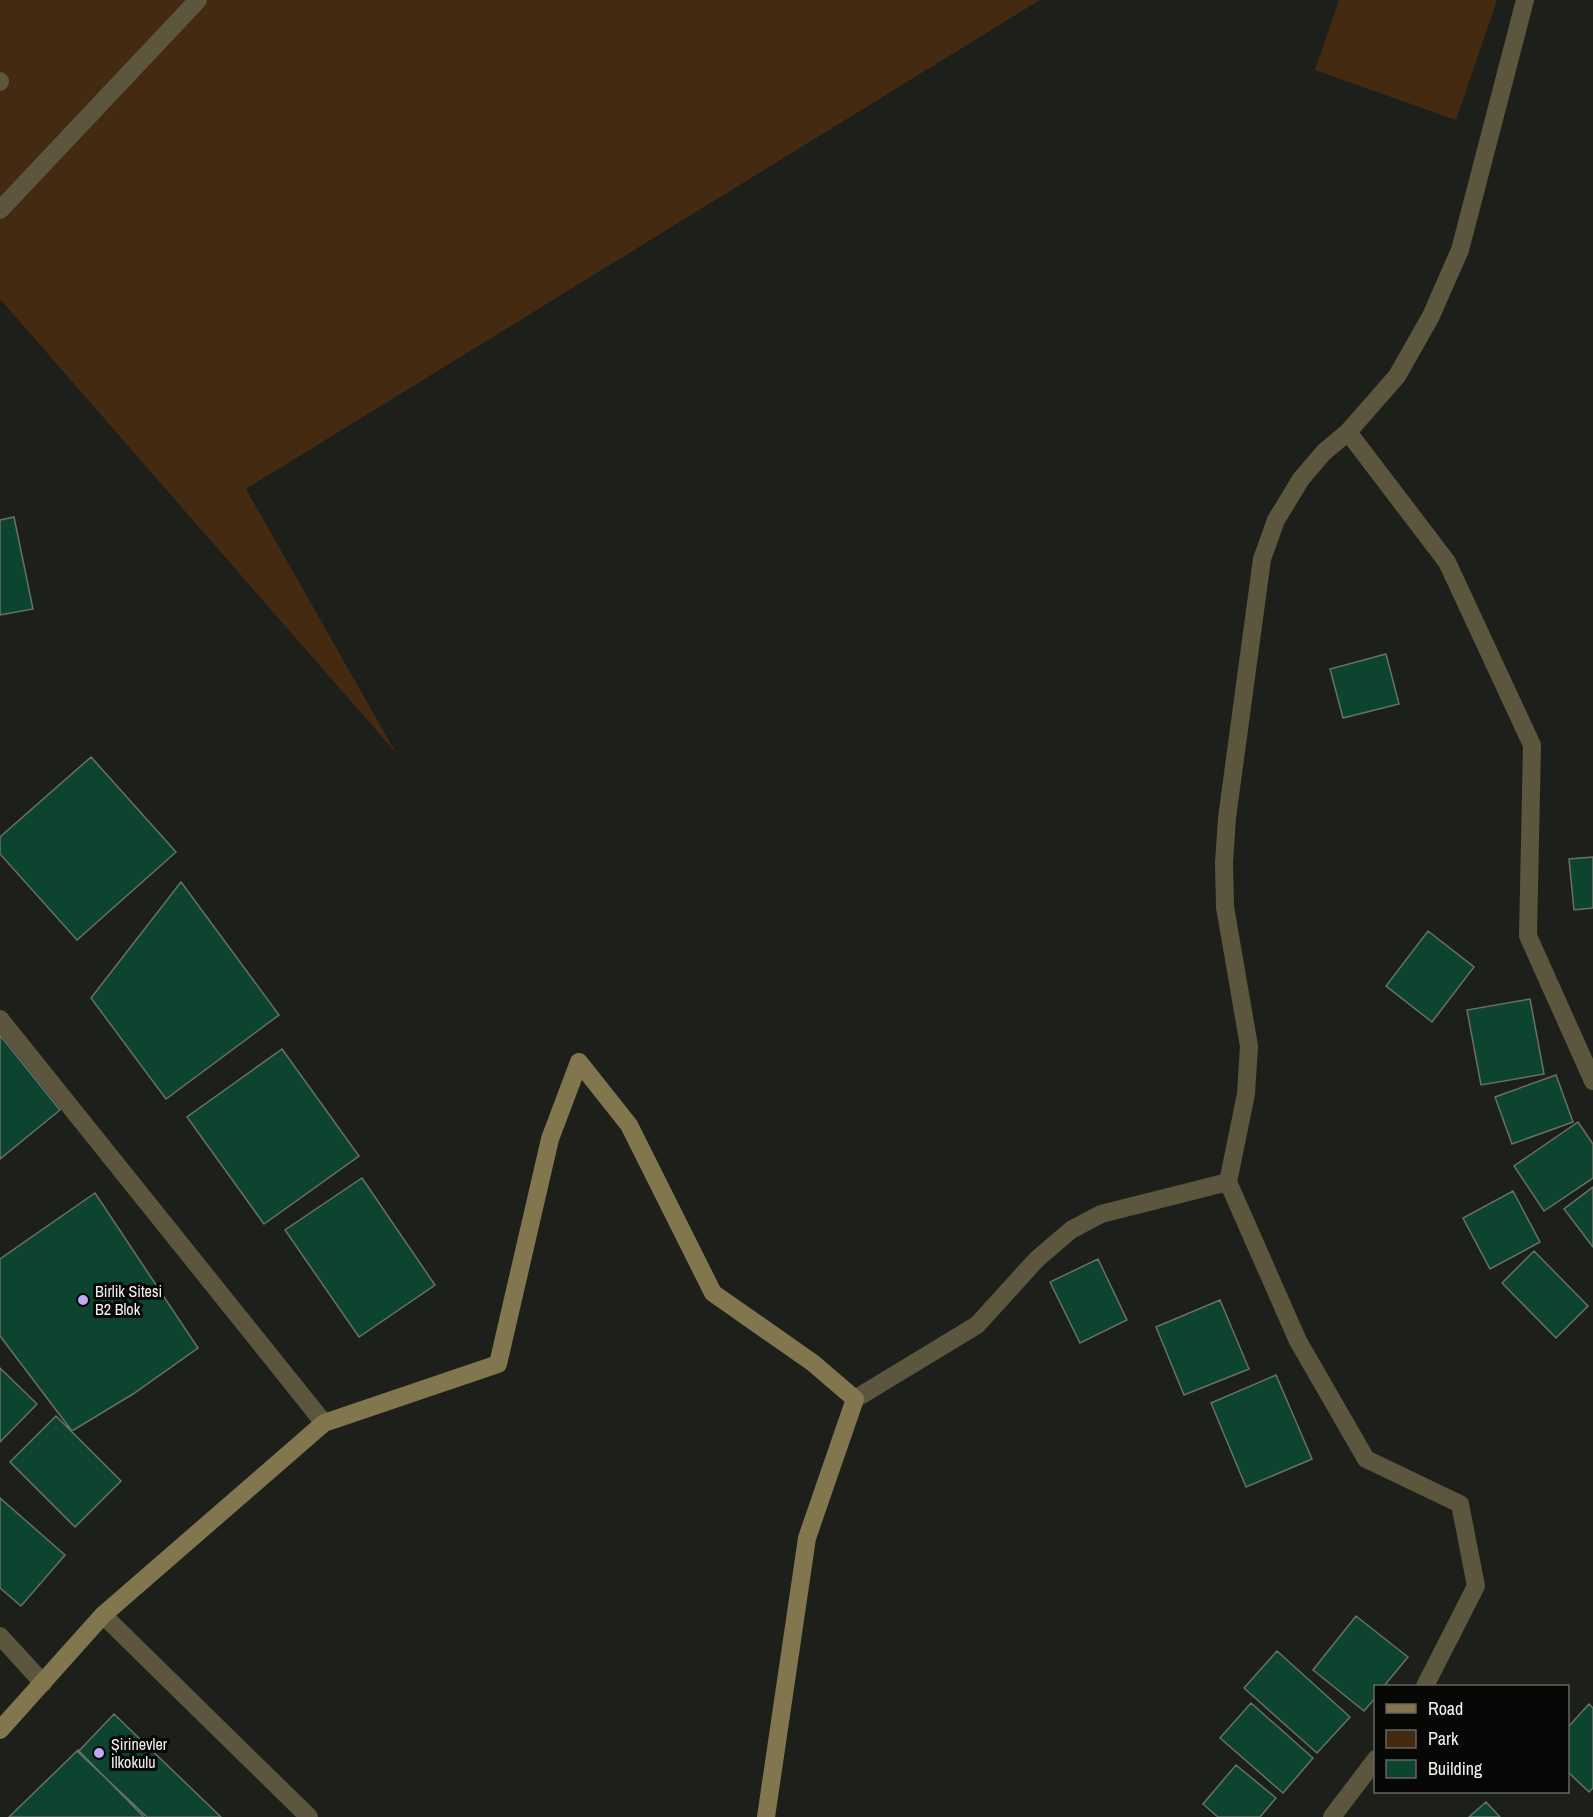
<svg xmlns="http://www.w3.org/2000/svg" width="1593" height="1817" font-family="'Archivo Narrow',sans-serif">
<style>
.green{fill:#452a12}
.building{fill:#0c442f;stroke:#69706c;stroke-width:1.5}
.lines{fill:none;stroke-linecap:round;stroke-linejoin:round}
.street{stroke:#5d563e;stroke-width:18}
.secondary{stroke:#81764e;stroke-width:18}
.poi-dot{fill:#c0a8f3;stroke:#070806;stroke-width:2}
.labels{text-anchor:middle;stroke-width:6;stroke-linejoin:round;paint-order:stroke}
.poi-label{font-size:16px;fill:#f1f2ef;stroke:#070806;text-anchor:start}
</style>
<rect width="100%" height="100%" fill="#1c1f1a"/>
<!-- green -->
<path class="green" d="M0 0H1040L246 489 396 753 0 299Z
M1339 0H1497L1456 120 1315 70Z"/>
<!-- building -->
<path class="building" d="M14 517 33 609 0 615V520Z
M1386 654 1399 704 1343 718 1330 669Z
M91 757 176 852 77 940 0 854V837Z
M1593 857V908L1574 910 1569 859Z
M181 882 279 1015 166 1099 91 998Z
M1428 931 1474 967 1432 1022 1386 986Z
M1530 999 1544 1074 1481 1085 1467 1010Z
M0 1035 60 1110 0 1159Z
M282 1049 359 1156 264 1224 187 1117Z
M1556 1075 1573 1122 1512 1144 1495 1097Z
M1578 1122 1593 1144V1178L1544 1211 1514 1166Z
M362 1178 435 1285 359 1337 285 1230Z
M1593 1187V1247L1564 1209Z
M1513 1191 1540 1242 1490 1269 1463 1218Z
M95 1193 198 1348 133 1394 72 1431 0 1336V1259Z
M1534 1251 1588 1306 1556 1338 1502 1283Z
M1098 1259 1127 1320 1080 1343 1050 1282Z
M1220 1300 1249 1369 1184 1395 1156 1327Z
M0 1368 37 1404 0 1442Z
M1276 1375 1312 1459 1246 1487 1211 1403Z
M56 1416 121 1481 75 1527 10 1462Z
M0 1498 65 1555 21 1606 0 1588Z
M1356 1616 1408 1657 1384 1686H1376V1697L1364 1711 1313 1670Z
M1277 1651 1350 1717 1317 1753 1244 1688Z
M1251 1703 1313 1758 1283 1793 1220 1738Z
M1589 1704 1593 1708V1788L1589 1792 1568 1772V1727Z
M114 1714 221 1817H147L78 1752Z
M78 1750 144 1817H9Z
M1236 1765 1276 1798 1260 1817H1218L1203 1804Z
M1486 1802 1500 1817H1469Z"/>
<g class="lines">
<!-- street -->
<path class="street" d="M0 81V82
M0 210 198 0
M1348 432 1447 562 1532 745 1528 936 1593 1081
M0 1019 324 1423
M1228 1182 1298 1341 1366 1459 1460 1504 1476 1586 1425 1686
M855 1399 977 1325 1037 1259 1071 1230 1101 1214 1228 1182 1246 1094 1249 1046 1225 907 1224 863 1227 818 1262 559 1276 520 1301 479 1324 452 1348 432 1397 376 1431 316 1460 250 1525 0
M103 1615 309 1817
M0 1636 43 1683
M1332 1817 1376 1759"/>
<!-- secondary -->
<path class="secondary" d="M0 1730 103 1615 324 1423 498 1364 550 1139 579 1062 629 1125 713 1293 813 1363 855 1399 807 1538 766 1817"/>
</g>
<!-- markers -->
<g class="poi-dot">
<circle cx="83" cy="1300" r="6"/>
<circle cx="99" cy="1753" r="6"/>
</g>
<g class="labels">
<!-- poi labels -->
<g class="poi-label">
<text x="95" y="1297">Birlik Sitesi<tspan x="95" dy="18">B2 Blok</tspan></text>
<text x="111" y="1750">Şirinevler<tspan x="111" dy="18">İlkokulu</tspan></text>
</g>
</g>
<!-- legend -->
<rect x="1374" y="1685" width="195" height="108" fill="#070806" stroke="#656663" stroke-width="1.5"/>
<rect x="1386" y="1704" width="30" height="9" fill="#81764e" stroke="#656663" stroke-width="1.5"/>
<text x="1428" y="1715" font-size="18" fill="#f1f2ef">Road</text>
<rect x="1386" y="1730" width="30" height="18" fill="#452a12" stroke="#656663" stroke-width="1.5"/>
<text x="1428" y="1745" font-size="18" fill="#f1f2ef">Park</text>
<rect x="1386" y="1760" width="30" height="18" fill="#0c442f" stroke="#656663" stroke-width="1.5"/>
<text x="1428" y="1775" font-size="18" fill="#f1f2ef">Building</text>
</svg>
